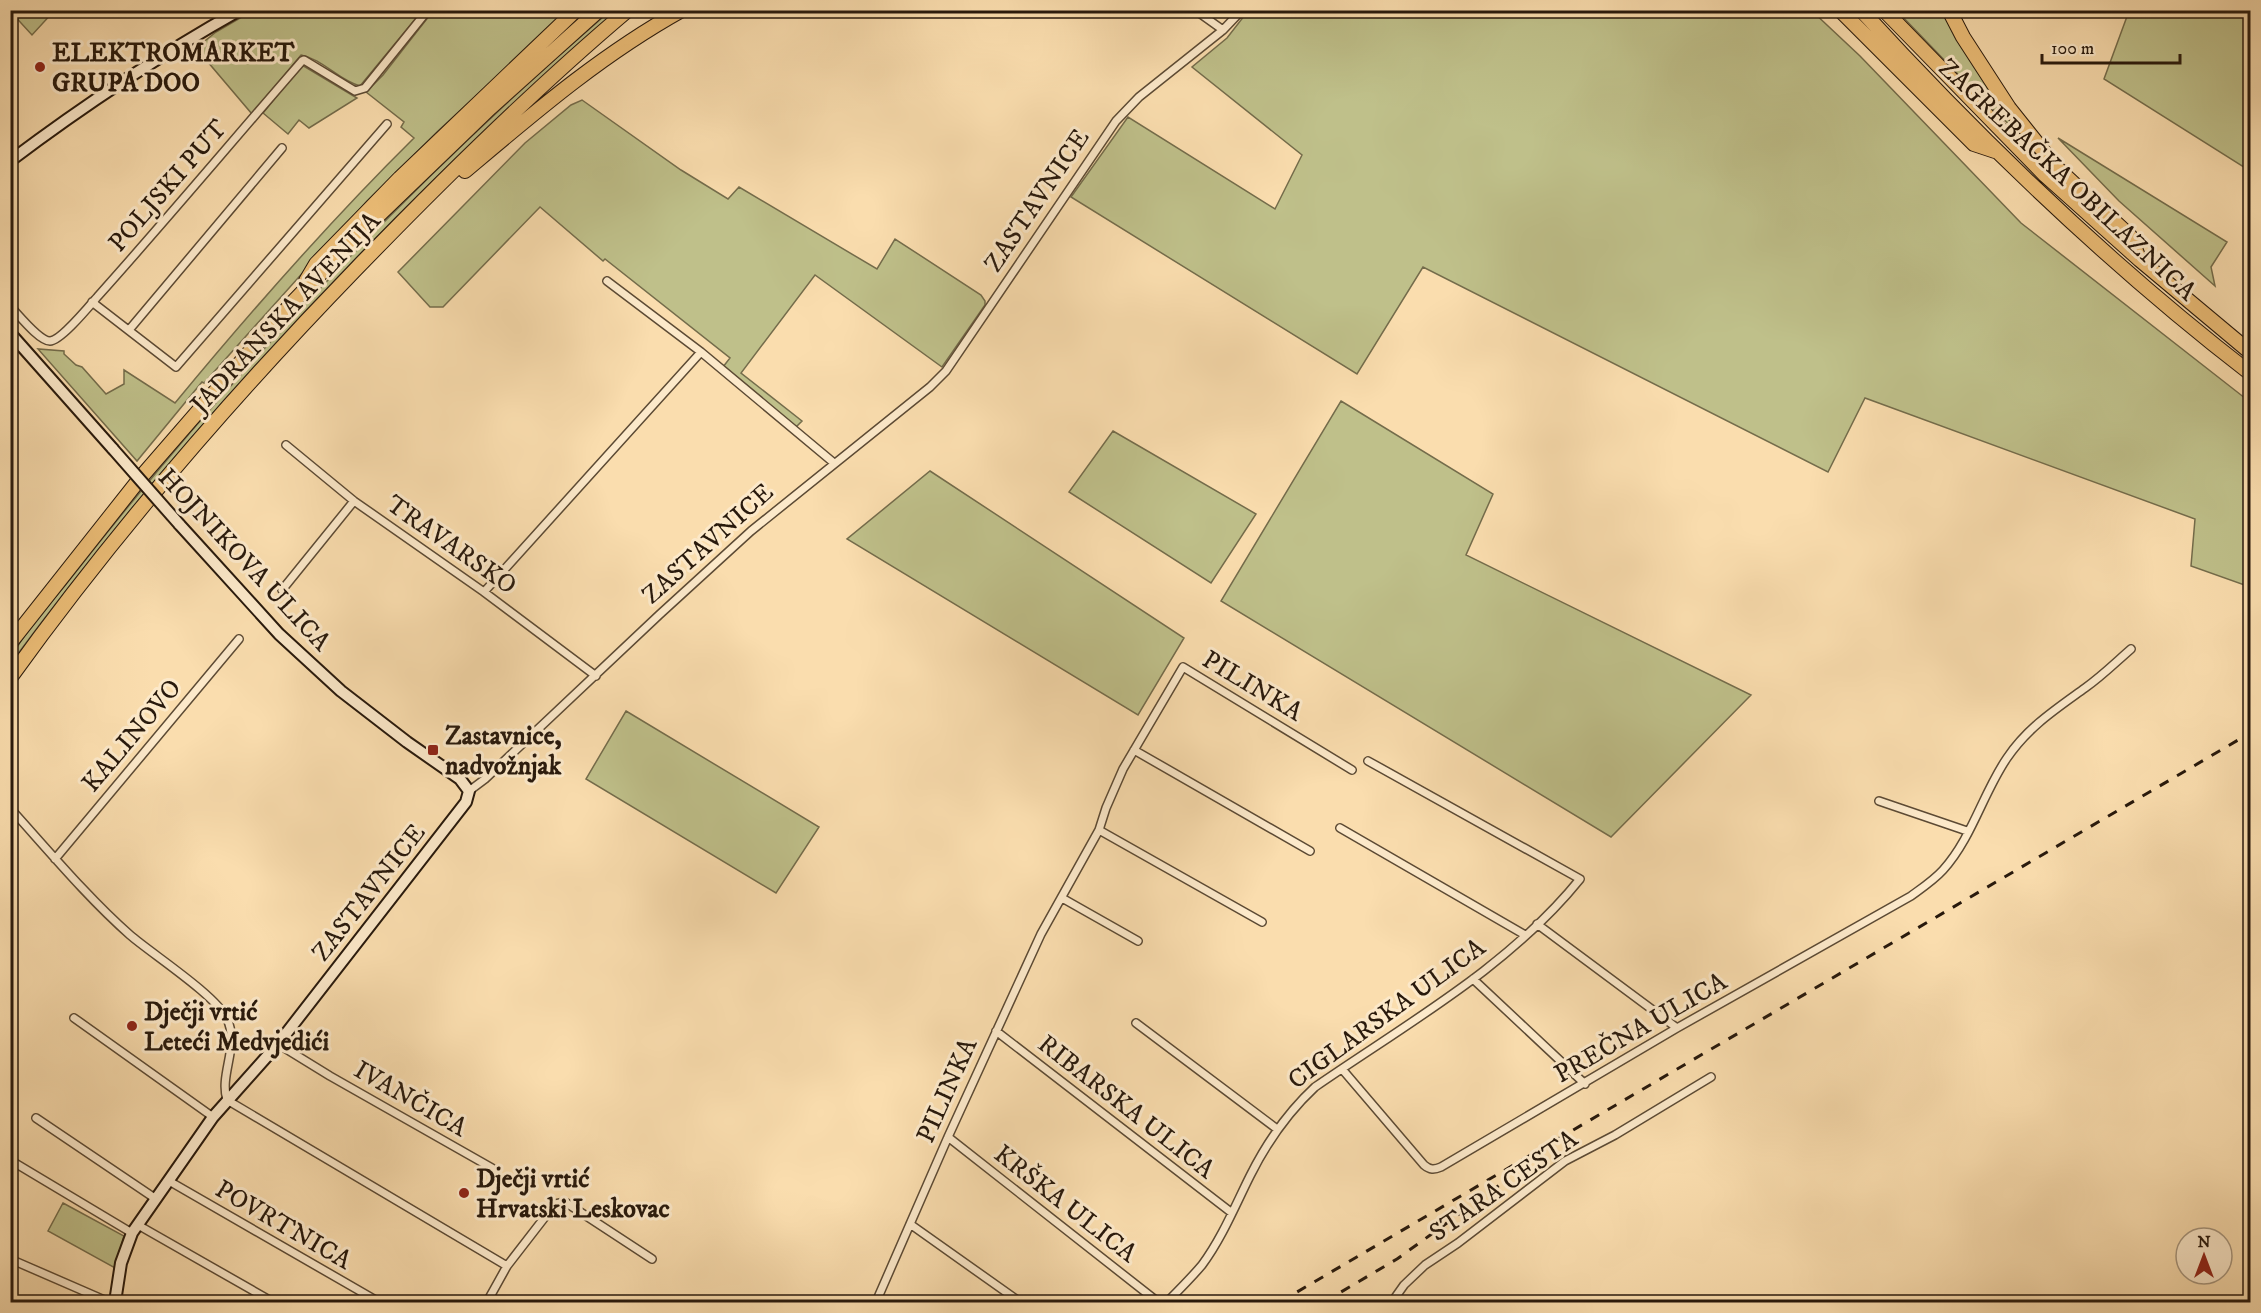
<svg xmlns="http://www.w3.org/2000/svg" width="2261" height="1313" font-family="'IM FELL DW Pica',serif">
<style>
.green{fill:#bfc08a;stroke:#746c4b;stroke-width:1.5}
.lines{fill:none;stroke-linecap:round;stroke-linejoin:round}
.street-casing{stroke:#5c4a34;stroke-width:10}
.secondary-casing{stroke:#28190c;stroke-width:14}
.highway-casing{stroke:#28190c;stroke-width:16}
.street{stroke:#fce9ca;stroke-width:7}
.secondary{stroke:#fce9ca;stroke-width:10}
.highway{stroke:#edbe77;stroke-width:14}
.rail{stroke:#28190c;stroke-width:3;stroke-dasharray:10 10;stroke-linecap:butt}
.secondary-bridge-casing{stroke:#28190c;stroke-width:14;stroke-linecap:butt}
.secondary-bridge{stroke:#fce9ca;stroke-width:10}
.poi-dot{fill:#8f2418;stroke:#fce9ca;stroke-width:2}
.labels{text-anchor:middle;stroke-width:6;stroke-linejoin:round;paint-order:stroke}
.poi-label{font-size:26px;font-weight:bold;fill:#28190c;stroke:#fce9ca;text-anchor:start}
.street-label{font-size:26px;fill:#28190c;stroke:#fce9ca}
</style>
<rect width="100%" height="100%" fill="#faddae"/>
<filter id="stains"><feTurbulence type="fractalNoise" baseFrequency=".00333" numOctaves="4"/><feColorMatrix values="0 0 0 0 .2 0 0 0 0 .09 0 0 0 0 .02 0 0 0 .5 -.17"/></filter>
<radialGradient id="worn" r=".72"><stop offset=".6" stop-color="#630" stop-opacity="0"/><stop offset="1" stop-color="#630" stop-opacity=".3"/></radialGradient>
<!-- green -->
<path class="green" d="M54 11 32 35 10 11 11 10Z
M252 11H422L360 86C338 80 323 59 301 55L252 114 196 48 216 32Z
M433 11H568L438 131 367 201 204 383 202 382 137 461 38 349 64 351V354L76 365 82 367 106 394 124 384V370L175 403C251 311 329 222 414 138L401 127 404 122 366 92 383 75Z
M610 11H616C393 207 188 424 11 663 10 648 55 598 67 583 229 376 411 182 610 11Z
M1248 11H1812L1860 56 2021 223 2250 402V587L2191 566 2195 519 1865 398 1828 472 1423 267 1357 374 1071 197 1128 117 1275 209 1302 155 1192 67 1227 38Z
M1897 11H1943L1990 91 2017 132 1979 96Z
M2129 11H2250V171L2104 79Z
M302 65 357 98 309 128 299 120 288 134 263 113Z
M582 100 681 170 728 199 739 187 877 269 895 239 981 295 985 301V305L942 367 815 275 741 373 802 421 796 427 723 367 730 358 605 259 603 261 540 207 443 307H430L398 272 525 143 571 105Z
M2058 138 2227 242 2211 267 2215 286 2119 201Z
M1341 401 1493 494 1466 555 1751 695 1611 837 1221 601Z
M1113 431 1256 514 1211 583 1069 492Z
M930 471 1184 638 1138 715 847 539Z
M626 711 819 827 776 893 586 779Z
M63 1203 124 1236 115 1268 48 1231Z"/>
<g class="lines">
<!-- street casing -->
<g class="street-casing">
<path id="street" d="M1195 10 1223 30 1242 10
M607 281 701 352 834 463
M92 302 176 367 387 124
M10 306C18 314 39 341 50 341 61 341 91 304 99 295 168 218 234 139 302 61L304 60 355 91 365 88 428 10
M129 330 282 148
M286 445 354 501 484 592 596 676
M282 590 354 501
M484 592 701 352
M1134 750 1310 851
M469 791 485 779 659 615 751 531 930 387 946 371 1116 121 1139 97 1223 30
M1879 801 1967 831
M10 808C48 850 88 898 130 935 152 954 217 996 227 1019 240 1046 219 1074 227 1100L507 1266
M1340 828 1525 935
M1099 830 1262 922
M55 859 239 639
M1062 898 1138 941
M1537 924 1677 1028
M1473 979 1585 1084
M74 1018 213 1117
M1136 1023 1277 1129
M996 1031 1232 1213
M278 1044 330 1076 492 1168
M1342 1069 1424 1165C1430 1170 1434 1170 1441 1167L1677 1028 1911 896C1922 888 1934 880 1943 870 1972 838 1983 793 2007 758 2028 727 2056 709 2085 688 2102 676 2116 662 2131 649
M36 1118 156 1199
M948 1137 1158 1302
M10 1160 132 1233
M169 1181 379 1302
M910 1224 1020 1302
M138 1225 273 1302
M10 1259 109 1302
M487 1302 507 1266 555 1204 565 1202 652 1259
M876 1302 948 1137 1041 934 1099 830 1106 808 1123 769 1183 667 1352 770
M1167 1302C1179 1290 1191 1278 1202 1265 1222 1238 1235 1206 1250 1176 1267 1142 1287 1113 1315 1087 1406 1024 1509 967 1580 879L1368 761
M1392 1302 1404 1285 1425 1265 1458 1243 1565 1161 1615 1135 1711 1077"/>
</g>
<!-- secondary casing -->
<g class="secondary-casing">
<path id="secondary" d="M10 161C83 106 160 55 240 10
M10 333 113 449
M115 1302 121 1263 132 1233 213 1117 278 1044 466 802 469 791 460 779 407 742 341 691 279 634 179 524"/>
</g>
<!-- highway casing -->
<g class="highway-casing">
<path id="highway" d="M1840 10 1974 144 1995 151
M1861 10C1981 141 2110 265 2250 373
M1884 10 2045 175 2140 260 2250 352
M1949 10 1963 37 2009 108 2056 167 2130 236 2138 256
M465 171C535 112 601 55 682 10
M306 281 316 264 400 178 576 10
M10 643 142 476 294 301 355 238 490 108 599 10
M10 678C115 532 232 397 356 269 443 179 532 91 628 10"/>
</g>
<!-- street -->
<use href="#street" class="street"/>
<!-- secondary -->
<use href="#secondary" class="secondary"/>
<!-- highway -->
<use href="#highway" class="highway"/>
<!-- rail -->
<path class="rail" d="M1280 1302 2250 733
M1324 1302 1397 1259 1508 1179"/>
<!-- secondary-bridge casing -->
<g class="secondary-bridge-casing">
<path id="secondary-bridge" d="M113 449 179 524"/>
</g>
<!-- secondary-bridge -->
<use href="#secondary-bridge" class="secondary-bridge"/>
</g>
<!-- markers -->
<g class="poi-dot">
<circle cx="40" cy="67" r="6"/>
<rect x="427" y="744" width="12" height="12" rx="3"/>
<circle cx="132" cy="1026" r="6"/>
<circle cx="464" cy="1193" r="6"/>
</g>
<g class="labels">
<!-- poi labels -->
<g class="poi-label">
<text x="52" y="61">ELEKTROMARKET<tspan x="52" dy="30">GRUPA DOO</tspan></text>
<text x="445" y="744">Zastavnice,<tspan x="445" dy="30">nadvožnjak</tspan></text>
<text x="144" y="1020">Dječji vrtić<tspan x="144" dy="30">Leteći Medvjedići</tspan></text>
<text x="476" y="1187">Dječji vrtić<tspan x="476" dy="30">Hrvatski Leskovac</tspan></text>
</g>
<!-- street labels -->
<g class="street-label">
<text transform="translate(2068 179) rotate(43)" y="9">ZAGREBAČKA OBILAZNICA</text>
<text transform="translate(167 185) rotate(-49)" y="9">POLJSKI PUT</text>
<text transform="translate(1036 200) rotate(-56)" y="9">ZASTAVNICE</text>
<text transform="translate(285 312) rotate(-47)" y="9">JADRANSKA AVENIJA</text>
<text transform="translate(707 543) rotate(-42)" y="9">ZASTAVNICE</text>
<text transform="translate(452 544) rotate(35)" y="9">TRAVARSKO</text>
<text transform="translate(245 559) rotate(47)" y="9">HOJNIKOVA ULICA</text>
<text transform="translate(1253 685) rotate(31)" y="9">PILINKA</text>
<text transform="translate(131 735) rotate(-50)" y="9">KALINOVO</text>
<text transform="translate(368 892) rotate(-52)" y="9">ZASTAVNICE</text>
<text transform="translate(1386 1013) rotate(-36)" y="9">CIGLARSKA ULICA</text>
<text transform="translate(1640 1027) rotate(-30)" y="9">PREČNA ULICA</text>
<text transform="translate(946 1090) rotate(-66)" y="9">PILINKA</text>
<text transform="translate(411 1098) rotate(30)" y="9">IVANČICA</text>
<text transform="translate(1127 1106) rotate(38)" y="9">RIBARSKA ULICA</text>
<text transform="translate(1503 1185) rotate(-35)" y="9">STARA CESTA</text>
<text transform="translate(1066 1203) rotate(38)" y="9">KRŠKA ULICA</text>
<text transform="translate(284 1224) rotate(30)" y="9">POVRTNICA</text>
</g>
</g>
<!-- margin -->
<rect width="2261" height="1313" fill="none" stroke="#faddae" stroke-width="36"/>
<rect x="12" y="12" width="2237" height="1289" fill="none" stroke="#28190c" stroke-width="3"/>
<rect x="18" y="18" width="2225" height="1277" fill="none" stroke="#28190c" stroke-width="1.5"/>
<!-- north arrow -->
<g transform="translate(2204 1256)"><circle r="28" fill="#fce9ca" stroke="#a7967e" stroke-width="1.5"/>
<path d="M0-4.5L10 22L0 15L-10 22Z" fill="#8f2418"/>
<text y="-9" font-size="16" font-weight="bold" text-anchor="middle" fill="#28190c">N</text>
</g>
<!-- scale -->
<path d="M2042 54v9h138v-9" fill="none" stroke="#28190c" stroke-width="3"/>
<text x="2051" y="54" font-size="18" fill="#28190c" stroke="#fce9ca" stroke-width="4.5" paint-order="stroke">100 m</text>
<rect width="100%" height="100%" filter="url(#stains)"/>
<rect width="100%" height="100%" fill="url(#worn)"/>
</svg>
